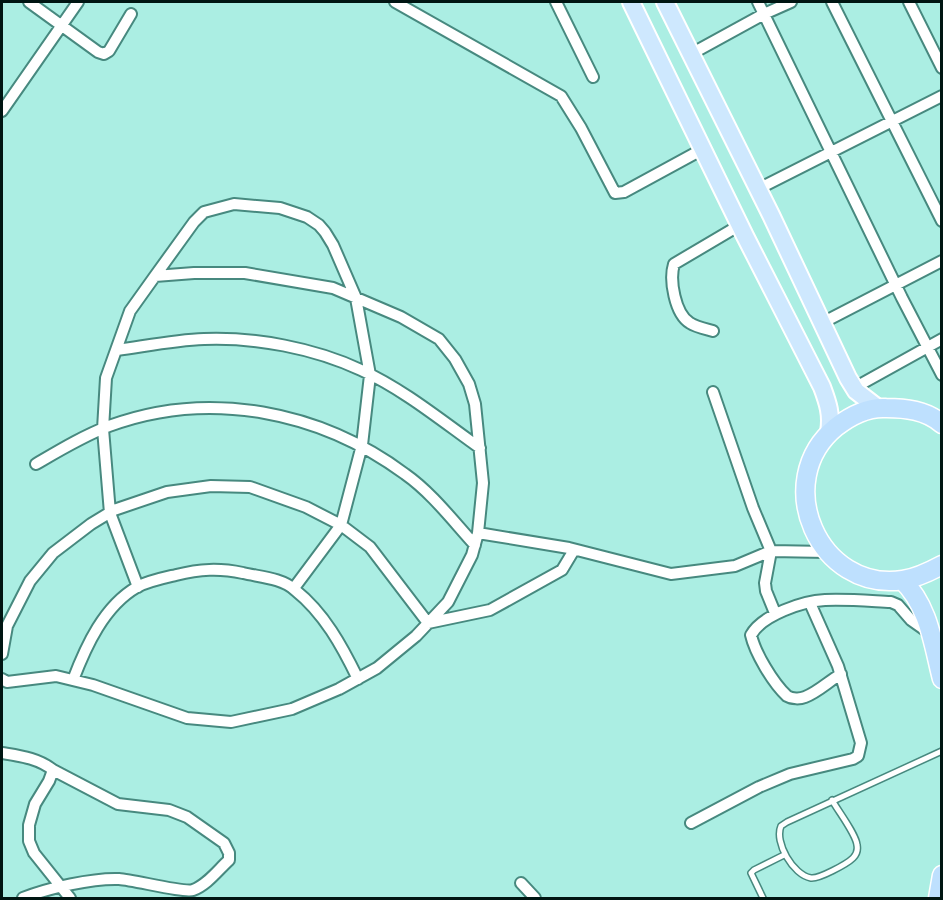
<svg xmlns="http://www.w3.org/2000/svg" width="943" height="900" font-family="'Space Grotesk',sans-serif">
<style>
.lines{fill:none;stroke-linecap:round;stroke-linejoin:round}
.service-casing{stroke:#47897f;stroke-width:8}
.minor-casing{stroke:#47897f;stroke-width:14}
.primary-casing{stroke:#fff;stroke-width:20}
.trunk-casing{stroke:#fff;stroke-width:21}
.service{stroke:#fff;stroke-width:5}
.minor{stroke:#fff;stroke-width:10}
.primary{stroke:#cee8fe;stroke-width:16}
.trunk{stroke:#bee0fe;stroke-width:18}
</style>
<rect width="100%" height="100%" fill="#abeee3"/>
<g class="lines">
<!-- service casing -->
<g class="service-casing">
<path id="service" d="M832 800C838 811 856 834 857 845 858 850 856 855 853 858 847 864 819 879 811 878 793 875 774 842 781 826L787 822 942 751
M763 898 751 873 754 870 784 855"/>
</g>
<!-- minor casing -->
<g class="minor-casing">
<path id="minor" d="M29 2 98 52 104 54 109 51 131 14
M395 2 561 96 581 128 615 193 624 192 703 149
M556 2 593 77
M758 2 902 298 942 375
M832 2 942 221
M909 2 942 68
M691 54 764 14 791 2
M2 111 78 2
M758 189 942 96
M822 323 942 261
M713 331C706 329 696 327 690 323 675 314 669 280 674 264L740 225
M117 350C146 346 175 340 204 339 255 337 314 348 361 370 403 389 442 421 480 448
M854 388 942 339
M713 392 753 508 771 551 765 583 766 591 775 613
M36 464C60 450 83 436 109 426 209 389 320 411 405 474 432 493 453 521 475 545
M478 533 569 548 671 574 735 566 771 551 827 552
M138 587 110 513 103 429 106 378 130 311 155 276 194 222 204 212 234 204 280 208 307 217 319 225 325 232 333 245 356 298 370 375 362 445 341 525 294 588
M2 654 7 626 30 581 53 553 91 524 114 510 167 492 211 486 250 487 306 507 341 525 370 547 428 623 490 610 562 570 574 550
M841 674C829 681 818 692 805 697 800 699 792 699 787 696 773 683 755 653 751 635 762 615 803 601 825 600 847 599 870 601 891 602L898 605 911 620 928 632
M2 679 7 682 56 676 93 685 187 718 231 722 292 709 339 689 377 668 416 636 448 602 472 555 478 533 483 483 475 404 469 384 455 359 439 339 401 317 333 288 245 273H194L155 276
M73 680C86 646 104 606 137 587 148 581 163 578 176 575 200 569 219 568 243 573 260 577 282 578 295 590 324 613 342 646 358 679
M2 753C20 756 38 758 53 770L49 781 35 804 29 825V841L34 853 70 898
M691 823 759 787 790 774 853 759 858 756 861 743 838 666 810 603
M521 883 535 898
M23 898C48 888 93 878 119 879 134 880 184 893 193 890 207 885 218 870 229 860V853L224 843 187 817 169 810 118 804 53 770"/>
</g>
<!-- primary casing -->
<g class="primary-casing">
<path id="primary" d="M631 2 745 236 822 387C828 403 832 415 829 432
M665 2 771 215 848 378 856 391 878 408"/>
</g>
<!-- trunk casing -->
<g class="trunk-casing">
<path id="trunk" d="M942 424C926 410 905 408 886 408 868 407 850 416 836 427 770 481 819 593 903 580 917 578 929 572 942 565
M902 580C929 606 933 644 942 679
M938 898 942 875"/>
</g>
<!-- service -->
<use href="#service" class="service"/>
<!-- minor -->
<use href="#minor" class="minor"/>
<!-- primary -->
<use href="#primary" class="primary"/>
<!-- trunk -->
<use href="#trunk" class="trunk"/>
</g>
<!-- border -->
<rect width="943" height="900" fill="none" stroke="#001512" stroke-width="6"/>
</svg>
